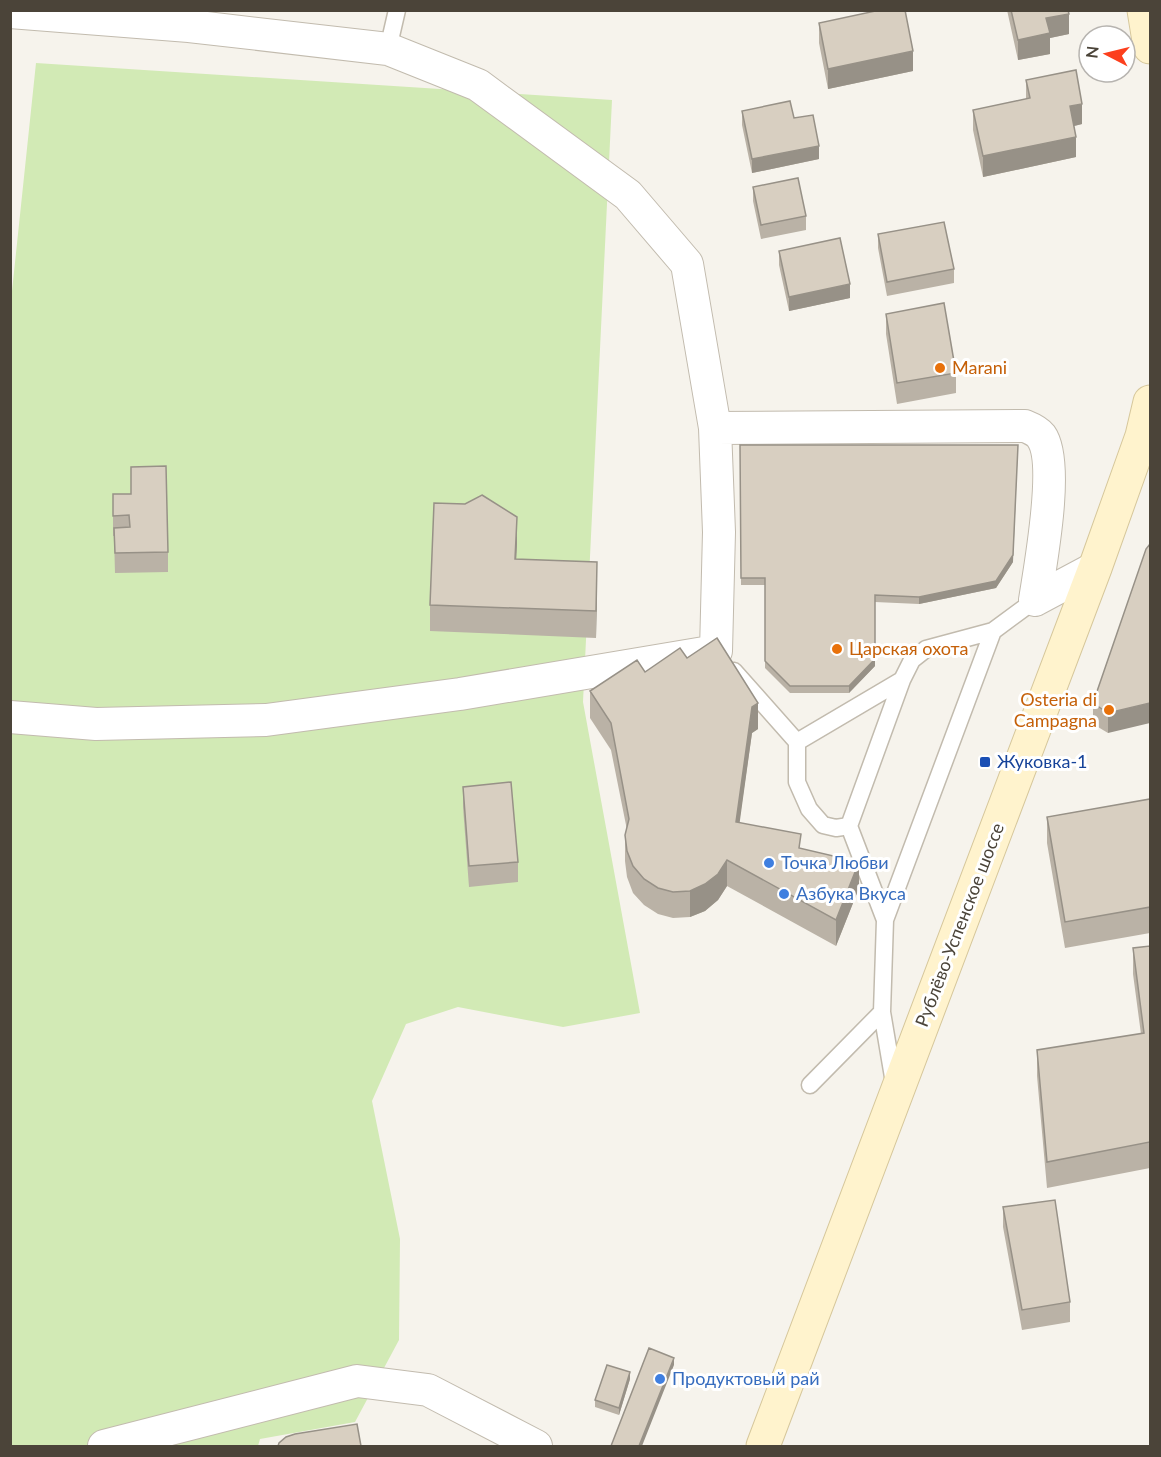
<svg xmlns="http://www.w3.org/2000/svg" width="1161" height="1457" font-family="Lato,sans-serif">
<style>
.green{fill:#d2eab5}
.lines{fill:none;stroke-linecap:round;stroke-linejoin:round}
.service-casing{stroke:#c2bbae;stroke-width:19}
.minor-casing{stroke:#c2bbae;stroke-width:34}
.secondary-casing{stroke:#d6c79b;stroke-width:35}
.service{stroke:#fff;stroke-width:16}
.minor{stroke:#fff;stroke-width:32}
.secondary{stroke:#fff3cd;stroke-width:33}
.wall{fill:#bab2a6}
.shaded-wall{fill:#979187}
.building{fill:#d8cfc1;stroke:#979187;stroke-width:1.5}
.food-dot{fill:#e8710a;stroke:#fff;stroke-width:2}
.transit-dot{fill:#1a4fb4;stroke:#fff;stroke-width:2}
.shop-dot{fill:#3f7fe0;stroke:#fff;stroke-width:2}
.labels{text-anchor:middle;stroke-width:6;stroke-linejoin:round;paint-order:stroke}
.food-label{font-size:18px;fill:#c56008;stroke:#fff;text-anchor:start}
.transit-label{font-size:18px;fill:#164399;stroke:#fff;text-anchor:start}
.shop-label{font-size:18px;fill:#366cbe;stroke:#fff;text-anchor:start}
.street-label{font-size:18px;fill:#4b4439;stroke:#fff}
</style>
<rect width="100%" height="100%" fill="#f6f3ec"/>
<!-- green -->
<path class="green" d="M36 63 612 100 583 702 640 1013 563 1027 458 1007 406 1024 372 1101 400 1239 399 1340 355 1422 260 1439 258 1446H11L10 310Z"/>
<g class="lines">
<!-- service casing -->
<g class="service-casing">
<path id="service" d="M388 49 397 10
M734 671 797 742V782L809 809 823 825 836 828 849 826 885 920
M797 742 902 680 912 660 926 649 993 631
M849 826 902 680
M894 1083 882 1012 885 920 993 631 1035 600
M810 1085 882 1012"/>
</g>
<!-- minor casing -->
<g class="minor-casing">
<path id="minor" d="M10 12 189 26 388 49 478 85 628 195 687 264 715 428 719 532 716 651 460 694 266 720 96 724 10 717
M715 428 1025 426C1030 428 1038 432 1041 436 1060 462 1040 567 1035 600
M1035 600 1095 568
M104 1446 357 1381 428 1390 536 1446"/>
</g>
<!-- secondary casing -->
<g class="secondary-casing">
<path id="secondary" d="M1144 10 1150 47
M763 1446 1095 568 1142 436 1150 402"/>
</g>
<!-- service -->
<use href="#service" class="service"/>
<!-- minor -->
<use href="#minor" class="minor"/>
<!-- secondary -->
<use href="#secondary" class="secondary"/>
</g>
<!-- wall -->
<path class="wall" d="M1007 10H1068L1069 34 1050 38V54L1018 60Z
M819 23 913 71 828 89 819 43Z
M1026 80 1082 124 1074 126 1076 157 983 177 973 130V110L1026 99Z
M742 111 794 118 819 159 752 173 742 125Z
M753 187 806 216V230L761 239 753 201Z
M878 234 954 269V283L887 296 878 248Z
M779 251 850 298 789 311 779 265Z
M886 314 956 373V393L897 404 886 334Z
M740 445 1013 562 996 588 919 604 875 602V666L849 693H790L765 668V585H741Z
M113 494 168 552V572L115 573 114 536H113Z
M517 543 516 559 597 588 596 638 430 631V605Z
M1150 544 1108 733 1093 724V703Z
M687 658 758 729 752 733 739 823 801 849 859 888 836 946 727 886 718 900 705 911 690 917 673 918 658 914 644 905 633 893 627 877 625 861V835L627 830 611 750 590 718V691Z
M463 787 518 862V882L469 887 463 807Z
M1150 799V933L1065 948 1047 843V817Z
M1150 946V1168L1047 1188 1037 1076V1050L1141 1034 1133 974V948Z
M1003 1207 1070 1302V1322L1022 1330 1003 1227Z
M630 1379 619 1415 595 1407V1400Z"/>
<!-- shaded-wall -->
<path class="shaded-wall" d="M1069 14V34L1050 38V54L1018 60V40L1046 18Z
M913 51V71L828 89V69Z
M1082 104V124L1070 127V106Z
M1076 137V157L983 177V156Z
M819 146V159L752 173V159Z
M850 284V298L789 311V297Z
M1018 445 1013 562 996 588 919 604V597Z
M517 517V543L515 585V559Z
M597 562V588L596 638V611Z
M875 659V666L849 693V686Z
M758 703V729L752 733 736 849V822L752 707Z
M1150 703V723L1108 733V713Z
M727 860V886L718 900 705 911 690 917V891Z
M859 862V888L836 946V920Z
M674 1358V1365L642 1446H639Z
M630 1372V1379L619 1415V1408Z"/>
<!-- building -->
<path class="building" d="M880 10H905L913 51 828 69 819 23Z
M1011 10H1068L1069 14 1046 18 1050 33 1018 40Z
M1076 70 1082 104 1070 106 1076 137 983 156 973 110 1030 98 1026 80Z
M790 101 794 118 813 115 819 146 752 159 742 111Z
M798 178 806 216 761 225 753 187Z
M944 222 954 269 887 282 878 234Z
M840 238 850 284 789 297 779 251Z
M944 303 956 373 897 383 886 314Z
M740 445H1018L1013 555 996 581 919 597 875 595V659L849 686H790L765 661V578H741Z
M166 466 168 552 115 553 114 528 130 527 129 515 113 516V494H131V467Z
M482 495 517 517 515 559 597 562 596 611 430 605 434 503 465 504Z
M1150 544V703L1108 713 1093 703 1146 549Z
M717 638 758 703 752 707 736 822 801 834 799 848 859 862 836 920 727 860 718 874 705 884 690 891 673 892 658 888 644 879 633 866 627 851 625 835 629 819 611 723 590 691 637 660 645 672 680 648 687 658Z
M511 782 518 862 469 866 463 787Z
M1150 799V907L1065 922 1047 817Z
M1150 946V1142L1047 1162 1037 1050 1144 1033 1133 948Z
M1055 1200 1070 1302 1022 1310 1003 1207Z
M649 1348 674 1358 639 1446H611Z
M607 1365 630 1372 619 1408 595 1400Z
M357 1424 361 1446H278L279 1443 286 1437 295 1434Z"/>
<!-- markers -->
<g class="food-dot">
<circle cx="940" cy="368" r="6"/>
<circle cx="837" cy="649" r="6"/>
<circle cx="1109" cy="710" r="6"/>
</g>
<rect class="transit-dot" x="979" y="756" width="12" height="12" rx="3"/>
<g class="shop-dot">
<circle cx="769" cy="863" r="6"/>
<circle cx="784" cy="894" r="6"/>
<circle cx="660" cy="1379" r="6"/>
</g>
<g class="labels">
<!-- food labels -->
<g class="food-label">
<text x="952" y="374">Marani</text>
<text x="849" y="655">Царская охота</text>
<text x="1097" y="706" text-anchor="end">Osteria di<tspan x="1097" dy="21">Campagna</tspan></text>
</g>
<!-- transit labels -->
<g class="transit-label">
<text x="997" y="768">Жуковка-1</text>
</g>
<!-- shop labels -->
<g class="shop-label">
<text x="781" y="869">Точка Любви</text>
<text x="796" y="900">Азбука Вкуса</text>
<text x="672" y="1385">Продуктовый рай</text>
</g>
<!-- street labels -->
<g class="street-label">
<text transform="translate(960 925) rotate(-69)" y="6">Рублёво-Успенское шоссе</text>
</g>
</g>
<!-- border -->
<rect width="1161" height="1457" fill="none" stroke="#4b4439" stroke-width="24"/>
<!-- north arrow -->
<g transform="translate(1107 54) rotate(277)"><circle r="28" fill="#ffffff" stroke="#b7b4b0" stroke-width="1.5"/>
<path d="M0-4.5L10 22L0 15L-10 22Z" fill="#fc3f1d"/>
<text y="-9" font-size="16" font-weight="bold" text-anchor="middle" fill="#4b4439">N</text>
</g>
</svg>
